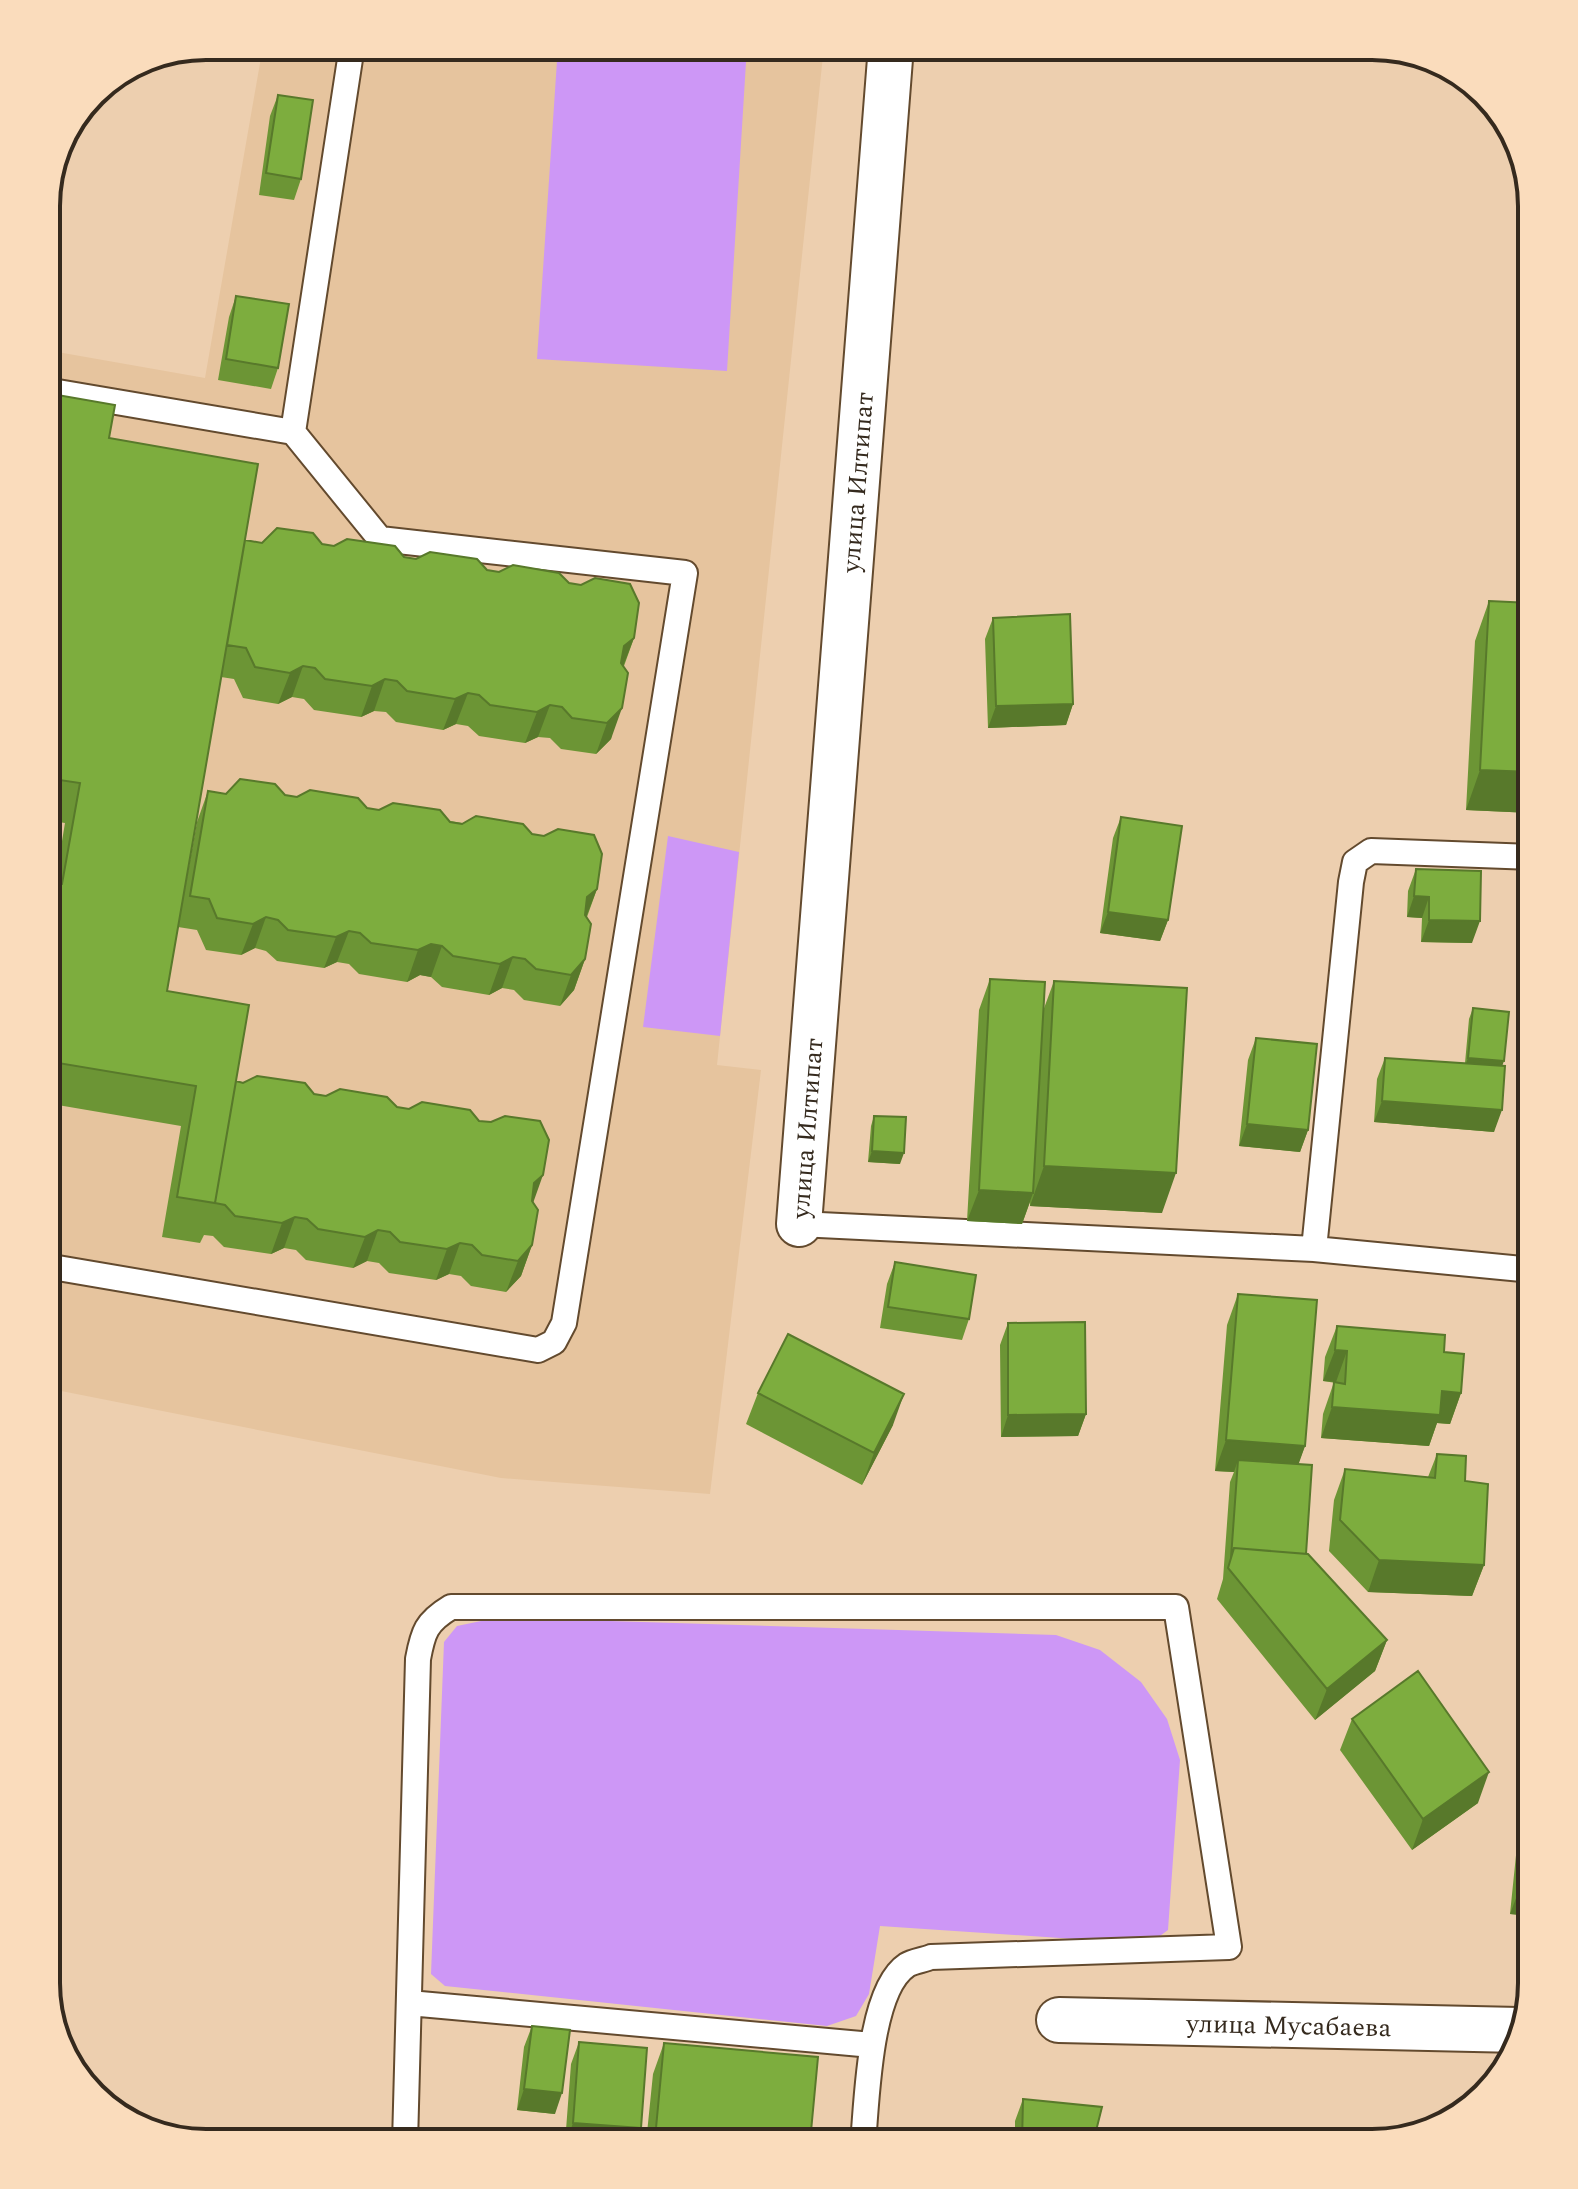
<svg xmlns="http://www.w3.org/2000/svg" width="1578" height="2189" font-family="Spectral,serif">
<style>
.built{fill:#e6c49e}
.green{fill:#cd97f6}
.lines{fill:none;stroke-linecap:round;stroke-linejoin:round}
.lane-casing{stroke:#634a2e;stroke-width:28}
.street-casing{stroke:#634a2e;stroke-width:48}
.lane{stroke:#fff;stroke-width:24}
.street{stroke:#fff;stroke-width:44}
.wall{fill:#6c9535}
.shaded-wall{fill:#58792b}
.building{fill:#7dad3e;stroke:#58792b;stroke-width:2}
.labels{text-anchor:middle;stroke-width:7;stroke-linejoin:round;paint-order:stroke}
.street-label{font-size:26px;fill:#352a1e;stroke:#fadcbc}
.rim{fill:none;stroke:#352a1e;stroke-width:4}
</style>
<rect width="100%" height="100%" fill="#edcfaf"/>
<!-- built -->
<path class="built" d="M263 46H824L717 1065 761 1070 710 1494 501 1478 46 1388V350L205 378Z"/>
<!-- green -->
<path class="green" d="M392 46H488L486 61 392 50Z
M558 46H747L727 371 537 359Z
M668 836 739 852 720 1036 643 1027Z
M545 1619 1056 1635 1100 1650 1141 1682 1167 1719 1180 1760 1168 1930 1149 1944 880 1926 869 1994 856 2016 827 2026 445 1986 431 1974 444 1642 457 1626 486 1620Z"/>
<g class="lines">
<!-- lane casing -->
<g class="lane-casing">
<path id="lane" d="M46 390 293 432 352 46
M799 1224 1314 1249 1351 882 1355 862 1371 851 1532 857
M1314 1249 1532 1270
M46 1266 538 1350 554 1342 564 1323 685 573 380 539 293 432
M409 2003 872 2045
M405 2143 418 1659C423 1632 426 1622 451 1607H1176L1229 1947 931 1957C924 1960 913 1961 907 1965 869 1990 867 2101 863 2143"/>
</g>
<!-- street casing -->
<g class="street-casing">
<g id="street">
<path id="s1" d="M799 1224 891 46"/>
<path id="s2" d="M1059 2020 1519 2030"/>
</g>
</g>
<!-- lane -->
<use href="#lane" class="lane"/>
<!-- street -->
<use href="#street" class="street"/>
</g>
<!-- wall -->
<path class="wall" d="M278 95 301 179 294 200 259 195 270 116Z
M236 296 278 368 271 389 218 380 229 317Z
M46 393 109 438 245 540 262 543 322 544 569 583 634 638 624 666 611 739 596 754 561 749 550 738 538 737 525 743 479 736 468 726 456 724 443 730 396 722 386 712 374 711 361 717 314 710 304 699 292 697 278 704 243 698 234 679 221 677 167 991 236 1081 397 1107 533 1203 532 1245 521 1276 506 1292 471 1286 461 1276 449 1274 436 1280 389 1273 379 1263 367 1261 353 1268 306 1260 296 1250 284 1248 271 1254 224 1247 213 1236 204 1235 200 1243 162 1237 181 1126 46 1103V882L55 883 65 823 46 820Z
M1489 601 1532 603V813L1466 810 1475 641Z
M993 618 1073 704 1066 725 988 728 985 639Z
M208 791 226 794 285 795 532 834 597 889 587 917 585 959 574 990 560 1006 524 1000 514 990 502 988 489 995 442 987 431 977 420 975 407 982 359 974 349 964 337 962 324 968 277 961 266 951 255 948 241 955 206 950 197 930 178 927 197 822Z
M1121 817 1168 920 1160 941 1100 933 1113 838Z
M1416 869 1472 943 1421 942 1422 918 1407 917 1408 891Z
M990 979 1043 1011 1054 981 1162 1213 1030 1206V1202L1022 1224 967 1221 979 1010Z
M1473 1008 1502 1066 1494 1132 1374 1122 1377 1079 1385 1058 1465 1063 1469 1019Z
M1256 1038 1308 1130 1300 1152 1239 1146 1248 1060Z
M874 1116 900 1164 868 1162 871 1126Z
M895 1262 969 1319 962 1340 880 1328 887 1284Z
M1238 1294 1305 1446 1298 1464 1306 1554 1387 1640 1375 1671 1315 1720 1217 1599 1223 1579 1230 1482 1234 1472 1215 1471 1227 1325Z
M1008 1323 1086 1414 1078 1436 1001 1437 1000 1345Z
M1337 1326 1444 1352 1461 1393 1450 1424 1437 1423 1429 1446 1321 1438 1323 1414 1334 1382 1336 1383 1323 1381 1325 1357Z
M758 1393 893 1425 862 1485 746 1424Z
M1437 1454 1465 1481 1484 1565 1472 1596 1368 1592 1329 1551 1334 1500 1345 1469 1428 1477Z
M1352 1719 1478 1803 1412 1850 1340 1750Z
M1532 1755V1916L1510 1914 1524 1777Z
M532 2026 555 2114 517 2110 524 2047Z
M579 2042 641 2128 635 2143H565L571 2064Z
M664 2043 809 2143H646L653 2074Z
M1023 2099 1093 2143H1015V2121Z"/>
<!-- shaded-wall -->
<path class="shaded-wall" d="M634 638 622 669 613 677 624 646Z
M303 666 292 697 278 704 290 673Z
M385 679 374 711 361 717 372 686Z
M468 693 456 724 443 730 455 699Z
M1073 704 1066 725 988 728 996 706Z
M550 705 538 737 525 743 537 712Z
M622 708 611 739 596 754 607 723Z
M1480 770 1532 772V813L1466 810Z
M597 889 585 920 576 928 587 897Z
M1414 896 1429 897 1422 918 1407 917Z
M1108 912 1168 920 1160 941 1100 933Z
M266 917 255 948 241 955 253 924Z
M1429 920 1480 921 1472 943 1421 942Z
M349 931 337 962 324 968 336 937Z
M431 944 442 946 431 977 420 975 407 982 418 950Z
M513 957 502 988 489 995 500 964Z
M585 959 574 990 560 1006 571 975Z
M1468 1058 1504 1061 1500 1072 1464 1069Z
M1382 1101 1502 1110 1494 1132 1374 1122Z
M1247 1124 1308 1130 1300 1152 1239 1146Z
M872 1151 904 1153 900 1164 868 1162Z
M1044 1166 1176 1173 1162 1213 1030 1206Z
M543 1175 532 1206 523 1215 534 1183Z
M979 1190 1033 1193 1022 1224 967 1221Z
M295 1217 284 1248 271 1254 282 1223Z
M378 1230 367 1261 353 1268 365 1237Z
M460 1243 449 1274 436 1280 447 1249Z
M532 1245 521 1276 506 1292 518 1261Z
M1335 1350 1347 1351 1336 1382 1323 1381Z
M1442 1391 1461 1393 1450 1424 1437 1423 1429 1446 1321 1438 1332 1407Z
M904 1394 893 1425 862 1485 874 1453Z
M1086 1414 1078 1436 1001 1437 1008 1415Z
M1226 1440 1305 1446 1294 1477 1238 1460 1234 1472 1215 1471Z
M1379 1560 1484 1565 1472 1596 1368 1592Z
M1387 1640 1375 1671 1315 1720 1327 1689Z
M1489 1772 1478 1803 1412 1850 1423 1819Z
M1518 1893 1532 1894V1916L1510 1914Z
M524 2089 562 2093 555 2114 517 2110Z
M573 2123 641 2128 635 2143H566Z
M656 2128 810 2142 809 2143H650Z"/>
<!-- building -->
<path class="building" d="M278 95 313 100 301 179 266 173Z
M236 296 289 304 278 368 226 359Z
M46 393 115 405 109 438 258 464 167 991 249 1005 215 1203 177 1197 196 1086 46 1061V882L62 884 80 783 46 778Z
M277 528 313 533 322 544 334 546 347 539 395 546 404 557 416 559 430 552 477 559 487 570 499 572 513 565 559 573 569 583 581 585 595 578 630 584 639 603 634 638 624 646 621 663 628 673 622 708 607 723 572 718 562 707 550 705 537 712 490 705 479 695 468 693 455 699 407 691 397 681 385 679 372 686 325 679 315 668 303 666 290 673 255 667 246 648 227 645 245 540 262 543Z
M1489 601 1532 603V772L1480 770Z
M1070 614 1073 704 996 706 993 618Z
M240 779 275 784 285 795 297 797 310 790 358 798 367 808 379 810 393 803 440 810 450 822 462 824 476 816 523 824 532 834 544 836 558 829 594 835 602 854 597 889 587 897 585 915 591 924 585 959 571 975 536 969 525 959 513 957 500 964 453 956 442 946 431 944 418 950 371 943 360 933 349 931 336 937 288 930 278 920 266 917 253 924 217 918 209 899 190 896 208 791 226 794Z
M1121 817 1182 826 1168 920 1108 912Z
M1416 869 1481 871 1480 921 1429 920V897L1414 896Z
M990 979 1045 982 1033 1193 979 1190Z
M1054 981 1187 988 1176 1173 1044 1166Z
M1473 1008 1509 1012 1504 1061 1468 1058Z
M1256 1038 1317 1044 1308 1130 1247 1124Z
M1385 1058 1505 1066 1502 1110 1382 1101Z
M257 1076 305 1083 314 1094 326 1096 340 1089 387 1097 397 1107 409 1109 422 1102 470 1110 479 1121 491 1122 505 1116 540 1121 549 1140 543 1175 534 1183 532 1201 538 1210 532 1245 518 1261 482 1255 472 1245 460 1243 447 1249 400 1242 390 1232 378 1230 365 1237 318 1229 307 1219 295 1217 282 1223 235 1216 225 1205 215 1203 236 1081 243 1083Z
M874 1116 906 1117 904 1153 872 1151Z
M895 1262 976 1275 969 1319 888 1307Z
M1238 1294 1317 1300 1305 1446 1226 1440Z
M1085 1322 1086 1414 1008 1415V1323Z
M1337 1326 1445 1335 1444 1352 1464 1354 1461 1393 1442 1391 1440 1415 1332 1407 1334 1382 1345 1384 1347 1351 1335 1350Z
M788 1334 904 1394 874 1453 758 1393Z
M1437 1454 1466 1456 1465 1481 1488 1484 1484 1565 1379 1560 1340 1520 1345 1469 1435 1478Z
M1238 1460 1312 1465 1306 1554 1234 1548 1231 1558Z
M1234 1548 1308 1554 1387 1640 1327 1689 1228 1568Z
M1418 1671 1489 1772 1423 1819 1352 1719Z
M1532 1755V1894L1518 1893Z
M532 2026 570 2030 562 2093 524 2089Z
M579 2042 647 2048 641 2128 573 2123Z
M664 2043 818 2057 810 2142 656 2128Z
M1023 2099 1102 2107 1093 2143H1022Z"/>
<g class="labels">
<!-- street labels -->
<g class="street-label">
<text dy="9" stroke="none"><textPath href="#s1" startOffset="744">улица Илтипат</textPath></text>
<text dy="9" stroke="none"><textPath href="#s1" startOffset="96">улица Илтипат</textPath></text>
<text dy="9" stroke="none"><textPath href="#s2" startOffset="230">улица Мусабаева</textPath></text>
</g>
</g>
<!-- crop -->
<path d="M0 0H1578V2189H0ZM206 60H1372A146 146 0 0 1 1518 206V1983A146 146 0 0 1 1372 2129H206A146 146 0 0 1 60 1983V206A146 146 0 0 1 206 60Z" fill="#fadcbc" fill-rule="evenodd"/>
<path class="rim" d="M206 60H1372A146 146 0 0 1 1518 206V1983A146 146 0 0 1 1372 2129H206A146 146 0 0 1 60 1983V206A146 146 0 0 1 206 60Z"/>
</svg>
